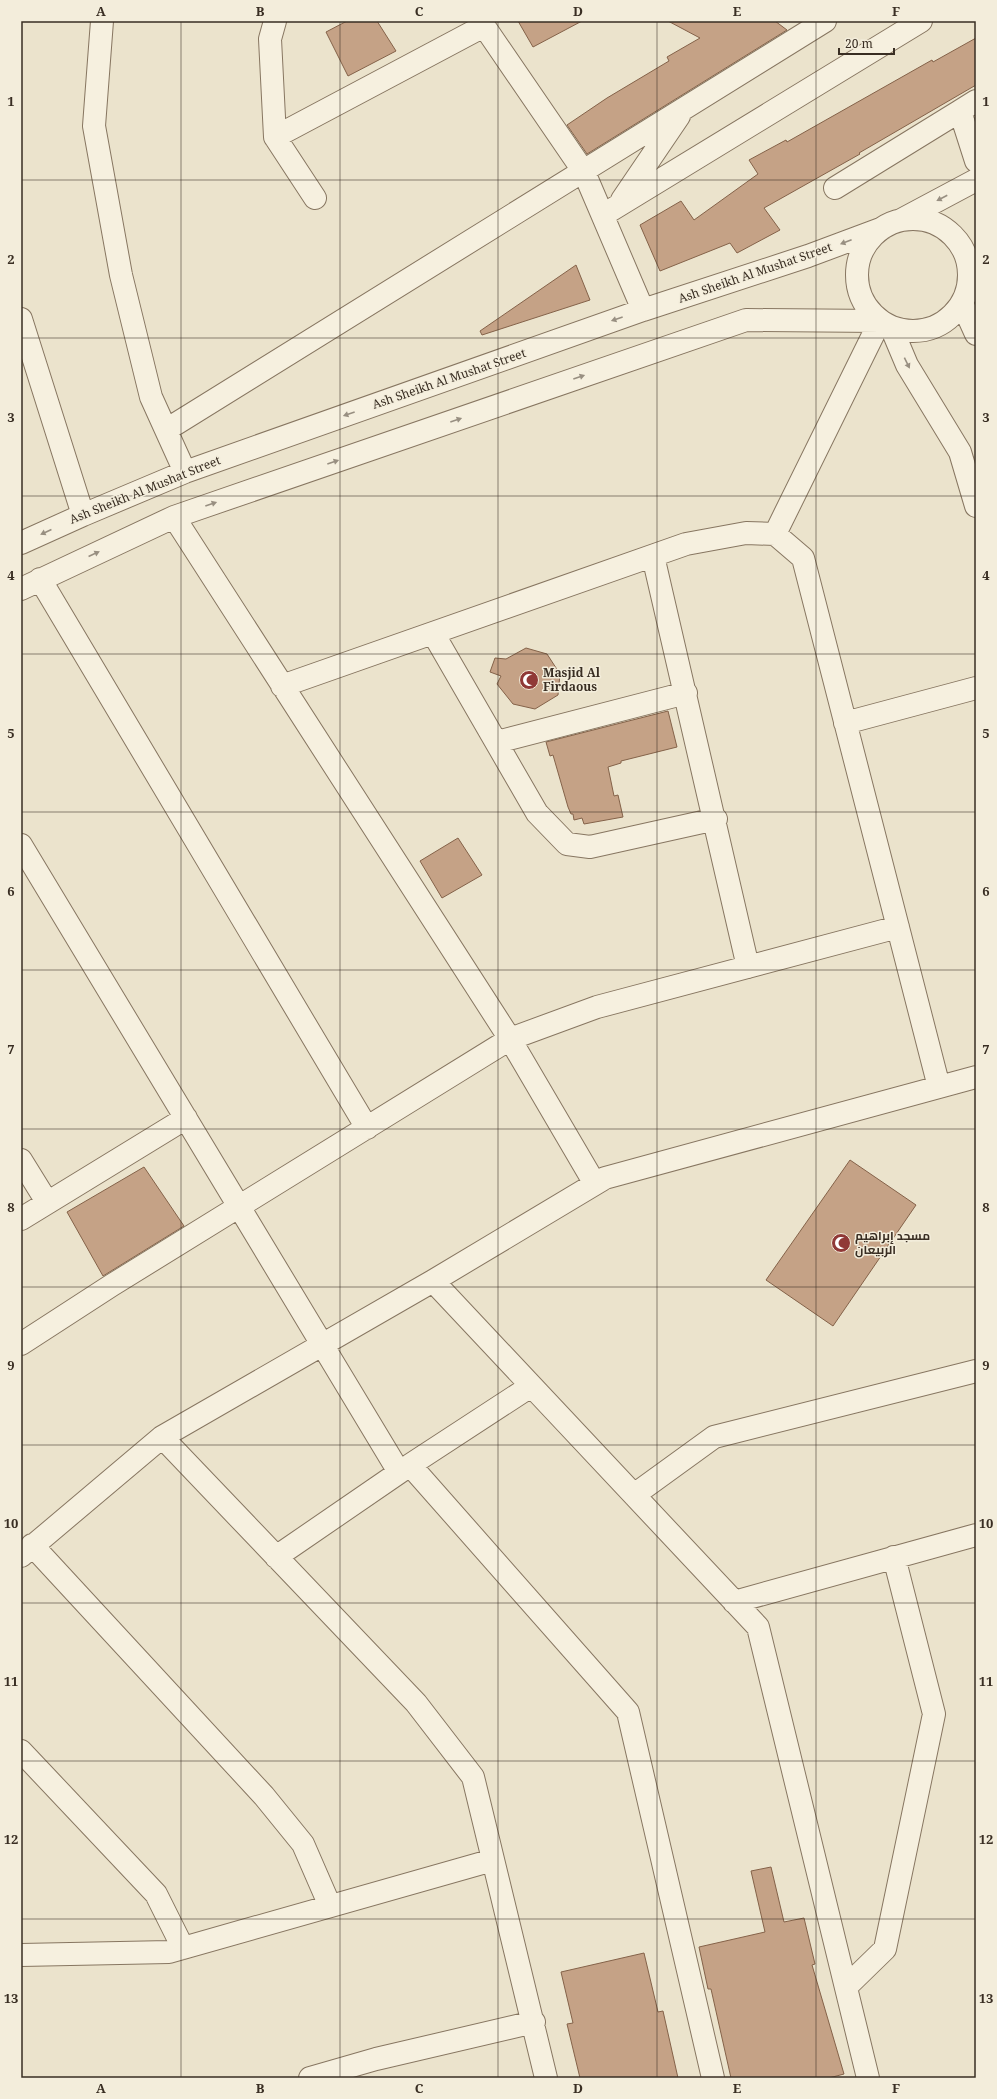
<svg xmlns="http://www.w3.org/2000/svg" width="997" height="2099" font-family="'Noto Serif',Cairo,serif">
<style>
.building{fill:#c5a286;stroke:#846249}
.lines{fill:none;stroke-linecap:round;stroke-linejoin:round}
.minor-casing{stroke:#877661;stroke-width:24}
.minor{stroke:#f6f0df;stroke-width:22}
.oneway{fill:#988f81}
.grid{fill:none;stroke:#392e23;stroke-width:1;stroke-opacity:0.55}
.labels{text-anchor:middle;stroke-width:3;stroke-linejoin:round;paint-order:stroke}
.street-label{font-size:12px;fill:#392e23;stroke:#f3eddb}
.poi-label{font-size:12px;font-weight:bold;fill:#392e23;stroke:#f3eddb;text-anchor:start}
.neatline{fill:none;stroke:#392e23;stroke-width:1.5}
.grid-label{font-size:13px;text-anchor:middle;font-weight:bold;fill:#392e23}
</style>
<rect width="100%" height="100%" fill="#ebe3cc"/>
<!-- building -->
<path class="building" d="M347 21H377L396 51 348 76 326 32Z
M518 21H582L533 47Z
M668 21H775L787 30 587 154 567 125 607 98 669 61 667 57 700 38Z
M976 38V85L859 153 860 154 764 208 780 230 737 253 730 243 660 271 640 225 681 201 694 220 758 174 749 160 786 140 787 142 932 60 933 62Z
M576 265 590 300 482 335 480 331Z
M526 648 547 654 560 674 558 695 535 709 513 704 497 684 501 676 490 672 495 658 506 659Z
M668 711 677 747 621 761V763L608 767 614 796 618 795 623 817 584 824 582 818 574 820 573 814H571L568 807 553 755 550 756 546 742Z
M458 838 482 875 442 898 420 861Z
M850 1160 916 1205 833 1326 766 1280Z
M144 1167 184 1226 103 1276 67 1212Z
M771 1867 784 1922 804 1918 815 1964 812 1965 844 2074 829 2078H731L711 1989H708L699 1947 765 1932 751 1871Z
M644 1953 658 2012 663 2011 678 2078H580L567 2024 573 2023 561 1972Z"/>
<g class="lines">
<!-- minor casing -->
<g class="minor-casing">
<path id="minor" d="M102 21 94 126 121 275 151 397 185 472
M275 21 270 39 275 137 315 198
M976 101 960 111 976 161
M275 137 484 26 584 172 643 310
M835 188 960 111
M622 200 679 116
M603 215 921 21
M857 275a56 56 0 1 1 112 0a56 56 0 1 1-112 0Z
M901 220 976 180
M962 303 976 334
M21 319 83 515
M891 327 907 365 960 452 976 506
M166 430 825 21
M174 517 510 1039 595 1184
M21 543 83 515 185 472 643 310 808 256 883 228
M653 556 748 967
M40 579 367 1128
M21 589 174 517 746 320 880 321 775 534
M433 633 537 813 567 844 590 847 716 819
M282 686 686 544 746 533 775 534 803 558 939 1087
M845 723 976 688
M497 742 686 693
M21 845 399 1472
M21 1160 47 1202
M21 1219 186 1118
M433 1281 758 1627 868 2078
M21 1344 112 1285 510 1039 597 1007 898 927
M162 1437 416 1703 473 1777 546 2078
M410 1465 628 1712 713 2078
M634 1495 714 1437 976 1371
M32 1545 264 1796 303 1844 330 1906
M21 1556 162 1437 433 1281 605 1178 976 1077
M276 1557 410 1465 531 1386
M734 1602 976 1535
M21 1751 156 1894 183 1948
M21 1955 169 1952 493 1860
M846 1987 885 1949 934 1714 894 1557
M310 2078 376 2059 534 2022"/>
</g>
<!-- minor -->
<use href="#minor" class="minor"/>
</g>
<!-- one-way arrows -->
<defs><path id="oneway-solid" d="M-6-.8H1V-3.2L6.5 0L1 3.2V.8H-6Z"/></defs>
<g class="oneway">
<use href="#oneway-solid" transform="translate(942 198) rotate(152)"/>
<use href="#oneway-solid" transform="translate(846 242) rotate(159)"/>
<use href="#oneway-solid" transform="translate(617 319) rotate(161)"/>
<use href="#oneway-solid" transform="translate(907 363) rotate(64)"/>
<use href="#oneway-solid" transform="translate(579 377) rotate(-19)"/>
<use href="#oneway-solid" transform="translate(349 414) rotate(161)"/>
<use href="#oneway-solid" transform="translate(456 420) rotate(-19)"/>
<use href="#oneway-solid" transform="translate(333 462) rotate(-19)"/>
<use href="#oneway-solid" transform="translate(211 504) rotate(-19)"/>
<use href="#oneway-solid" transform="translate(46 532) rotate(155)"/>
<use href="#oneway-solid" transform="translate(94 554) rotate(-25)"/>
</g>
<!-- grid -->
<path class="grid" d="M181 21V2078M340 21V2078M498 21V2078M657 21V2078M816 21V2078M21 180H976M21 338H976M21 496H976M21 654H976M21 812H976M21 970H976M21 1129H976M21 1287H976M21 1445H976M21 1603H976M21 1761H976M21 1919H976"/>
<!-- icons -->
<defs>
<g id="mosque-disc" transform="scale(1)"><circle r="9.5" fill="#903937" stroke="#f3eddb"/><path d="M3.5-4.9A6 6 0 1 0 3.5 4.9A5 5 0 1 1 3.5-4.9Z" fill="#fff"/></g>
</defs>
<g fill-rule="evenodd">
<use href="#mosque-disc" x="529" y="680"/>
<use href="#mosque-disc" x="841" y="1243"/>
</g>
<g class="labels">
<!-- street labels -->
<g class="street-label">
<text transform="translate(755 273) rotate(-19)" y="4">Ash Sheikh Al Mushat Street</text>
<text transform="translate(449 379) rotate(-19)" y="4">Ash Sheikh Al Mushat Street</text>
<text transform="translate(145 490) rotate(-22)" y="4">Ash Sheikh Al Mushat Street</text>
</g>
<!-- poi labels -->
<g class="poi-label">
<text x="543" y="677">Masjid Al<tspan x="543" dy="14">Firdaous</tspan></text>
<text x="855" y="1240">مسجد إبراهيم<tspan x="855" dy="14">الربيعان</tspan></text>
</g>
</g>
<!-- border -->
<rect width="997" height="2099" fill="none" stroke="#f3eddb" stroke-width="44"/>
<!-- scale -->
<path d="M839 48v6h55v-6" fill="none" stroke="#392e23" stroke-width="2"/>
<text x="845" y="48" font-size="12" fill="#392e23" stroke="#f3eddb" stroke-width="3" paint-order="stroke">20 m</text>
<rect x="22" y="22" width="953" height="2055" class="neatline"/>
<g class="grid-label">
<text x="101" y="16">A</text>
<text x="260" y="16">B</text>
<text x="419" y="16">C</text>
<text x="578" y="16">D</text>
<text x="737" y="16">E</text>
<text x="896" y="16">F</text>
<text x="11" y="106">1</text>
<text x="986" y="106">1</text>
<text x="11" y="264">2</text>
<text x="986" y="264">2</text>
<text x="11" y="422">3</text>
<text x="986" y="422">3</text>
<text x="11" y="580">4</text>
<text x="986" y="580">4</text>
<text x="11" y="738">5</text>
<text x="986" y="738">5</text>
<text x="11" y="896">6</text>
<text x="986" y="896">6</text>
<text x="11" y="1054">7</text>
<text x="986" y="1054">7</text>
<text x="11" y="1212">8</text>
<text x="986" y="1212">8</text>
<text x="11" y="1370">9</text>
<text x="986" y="1370">9</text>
<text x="11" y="1528">10</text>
<text x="986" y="1528">10</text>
<text x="11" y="1686">11</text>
<text x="986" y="1686">11</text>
<text x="11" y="1844">12</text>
<text x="986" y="1844">12</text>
<text x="11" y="2003">13</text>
<text x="986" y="2003">13</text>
<text x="101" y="2093">A</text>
<text x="260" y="2093">B</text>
<text x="419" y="2093">C</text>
<text x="578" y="2093">D</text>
<text x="737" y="2093">E</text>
<text x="896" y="2093">F</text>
</g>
</svg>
